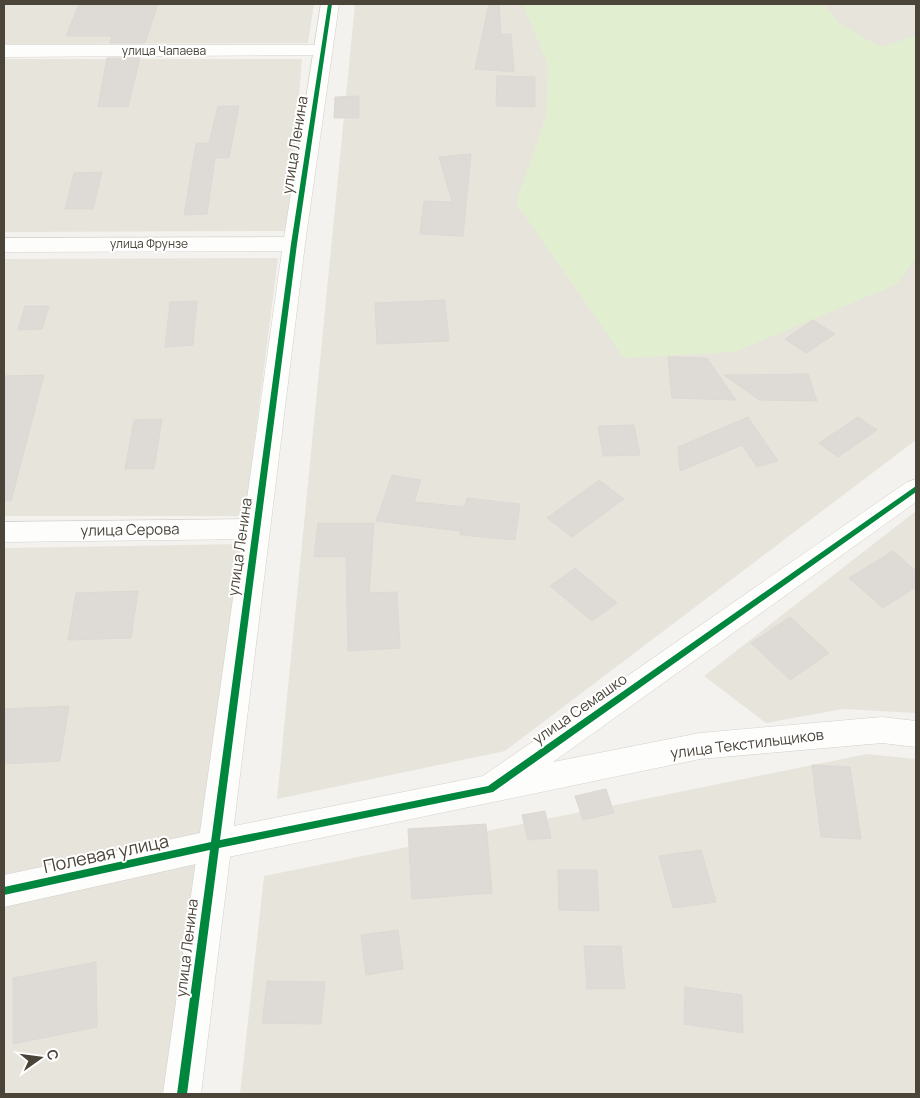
<svg xmlns="http://www.w3.org/2000/svg" width="920" height="1098" font-family="Manrope,sans-serif">
<style>
.residential{fill:#e7e4dc}
.green{fill:#e1eecf}
.building{fill:#dedbd6;stroke:#dcd9d4}
.lines{fill:none;stroke-linecap:round;stroke-linejoin:round}
.minor-casing{stroke:#d2d0cb;stroke-width:1}
.tertiary-casing{stroke:#d2d0cb;stroke-width:1}
.minor{fill:#fdfdfc;fill-rule:evenodd}
.tertiary{fill:#fdfdfc;fill-rule:evenodd}
.cycleway-casing{stroke:#fff;stroke-width:3}
.cycleway{fill:#00873e;fill-rule:evenodd}
.labels{text-anchor:middle;stroke-width:4;stroke-linejoin:round;paint-order:stroke}
.far-street-label{font-size:12px;fill:#4b4439;stroke:#fff}
.street-label{font-size:15px;fill:#4b4439;stroke:#fff}
.near-street-label{font-size:18px;fill:#4b4439;stroke:#fff}
</style>
<rect width="100%" height="100%" fill="#f4f2ee"/>
<!-- residential -->
<path class="residential" d="M4 4H314L308 43 4 44Z
M355 4H916V440L505 751 277 799Z
M4 59H302L288 231 4 232Z
M278 258 245 516H4V259Z
M916 511V713L843 709 766 723 704 676Z
M245 544 214 845 170 1094H4V548Z
M867 754 916 759V1094H240L264 876Z"/>
<!-- green -->
<path class="green" d="M527 4H824L840 24 881 47 916 36V258L897 284 735 352 624 358 516 203 546 116 548 65 524 7Z"/>
<!-- building -->
<path class="building" d="M79 4H158L145 43H110L112 36H66Z
M489 4H499L501 34H511L514 72 475 69Z
M107 58H140L128 107H98Z
M497 76 535 77V107L496 106Z
M359 96V118H334L335 97Z
M218 106H239L229 158H215L207 214 184 215 196 143H209Z
M471 154 463 236 420 234 424 201 452 202 439 157Z
M102 172 93 209H65L74 173Z
M445 300 449 341 377 344 375 303Z
M197 301 193 345 165 347 170 302Z
M25 306H49L42 329 18 330Z
M813 320 835 334 806 353 785 339Z
M668 357 707 358 736 400 672 398Z
M808 374 817 401 759 400 724 375Z
M44 375 11 501 4 500V376Z
M748 417 778 461 757 467 742 445 680 471 678 447Z
M858 417 877 430 838 457 819 443Z
M162 419 154 469H125L134 420Z
M634 425 640 455 603 456 598 426Z
M392 475 421 480 414 502 465 507 467 498 520 504 515 540 460 535 461 531 376 521Z
M599 480 624 499 572 537 547 518Z
M318 523H374L369 593 397 592 400 648 348 651 346 557H314Z
M893 551 916 571V587L883 608 849 578Z
M575 568 617 603 592 621 550 586Z
M138 591 131 638 68 640 76 593Z
M790 617 829 653 790 680 751 643Z
M69 706 60 761 4 764V709Z
M812 765 850 767 861 839 821 837Z
M606 789 614 813 583 820 575 796Z
M545 811 551 838 528 840 522 815Z
M486 824 492 893 412 899 408 829Z
M701 850 716 902 673 908 659 856Z
M558 870H597L599 911 559 910Z
M398 930 403 969 366 975 361 935Z
M584 946H621L625 989H587Z
M96 962 97 1027 13 1044V978Z
M267 981 325 982 321 1024 262 1023Z
M685 987 742 995 743 1033 684 1024Z"/>
<g class="lines">
<!-- minor casing -->
<g class="minor-casing">
<path id="minor" d="M4 45H324L330 46 333 50 330 54 324 55 4 57Z
M294 237 302 239 305 244 302 249 294 251 4 252V238Z
M916 479V502L553 762 700 733 882 717 916 721V747L882 743 700 759 214 860 4 907V875L214 830 483 776 907 482Z
M256 519 266 522 270 529 266 536 256 539 4 542V522Z"/>
</g>
<!-- tertiary casing -->
<g class="tertiary-casing">
<path id="tertiary" d="M321 4H339L305 244 201 1094H163L283 244Z"/>
</g>
<!-- minor -->
<use href="#minor" class="minor"/>
<!-- tertiary -->
<use href="#tertiary" class="tertiary"/>
<!-- cycleway casing -->
<g class="cycleway-casing">
<path id="cycleway" d="M328 4H332L297 244 220 840 488 786 916 486V492L493 792 219 848 187 1094H177L210 850 4 895V887L211 842 291 244Z"/>
</g>
<!-- cycleway -->
<use href="#cycleway" class="cycleway"/>
</g>
<g class="labels">
<!-- far-street labels -->
<g class="far-street-label">
<text x="164" y="55">улица Чапаева</text>
<text x="149" y="248">улица Фрунзе</text>
</g>
<!-- street labels -->
<g class="street-label">
<text transform="translate(295 145) rotate(-81)" y="5">улица Ленина</text>
<text transform="translate(130 530) rotate(-1)" y="5">улица Серова</text>
<text transform="translate(240 547) rotate(-82)" y="5">улица Ленина</text>
<text transform="translate(580 709) rotate(-35)" y="5">улица Семашко</text>
<text transform="translate(747 744) rotate(-7)" y="5">улица Текстильщиков</text>
<text transform="translate(187 948) rotate(-83)" y="5">улица Ленина</text>
</g>
<!-- near-street labels -->
<g class="near-street-label">
<text transform="translate(106 854) rotate(-12)" y="6">Полевая улица</text>
</g>
</g>
<!-- border -->
<rect width="920" height="1098" fill="none" stroke="#4b4439" stroke-width="10"/>
<!-- north arrow -->
<g transform="translate(40 1058) rotate(76)" stroke="#ffffff" stroke-width="4" paint-order="stroke">
<path d="M0-4L9 19L0 12L-9 19Z" fill="#4b4439"/>
<text y="-8" font-size="14" font-weight="bold" text-anchor="middle" fill="#4b4439">С</text>
</g>
</svg>
